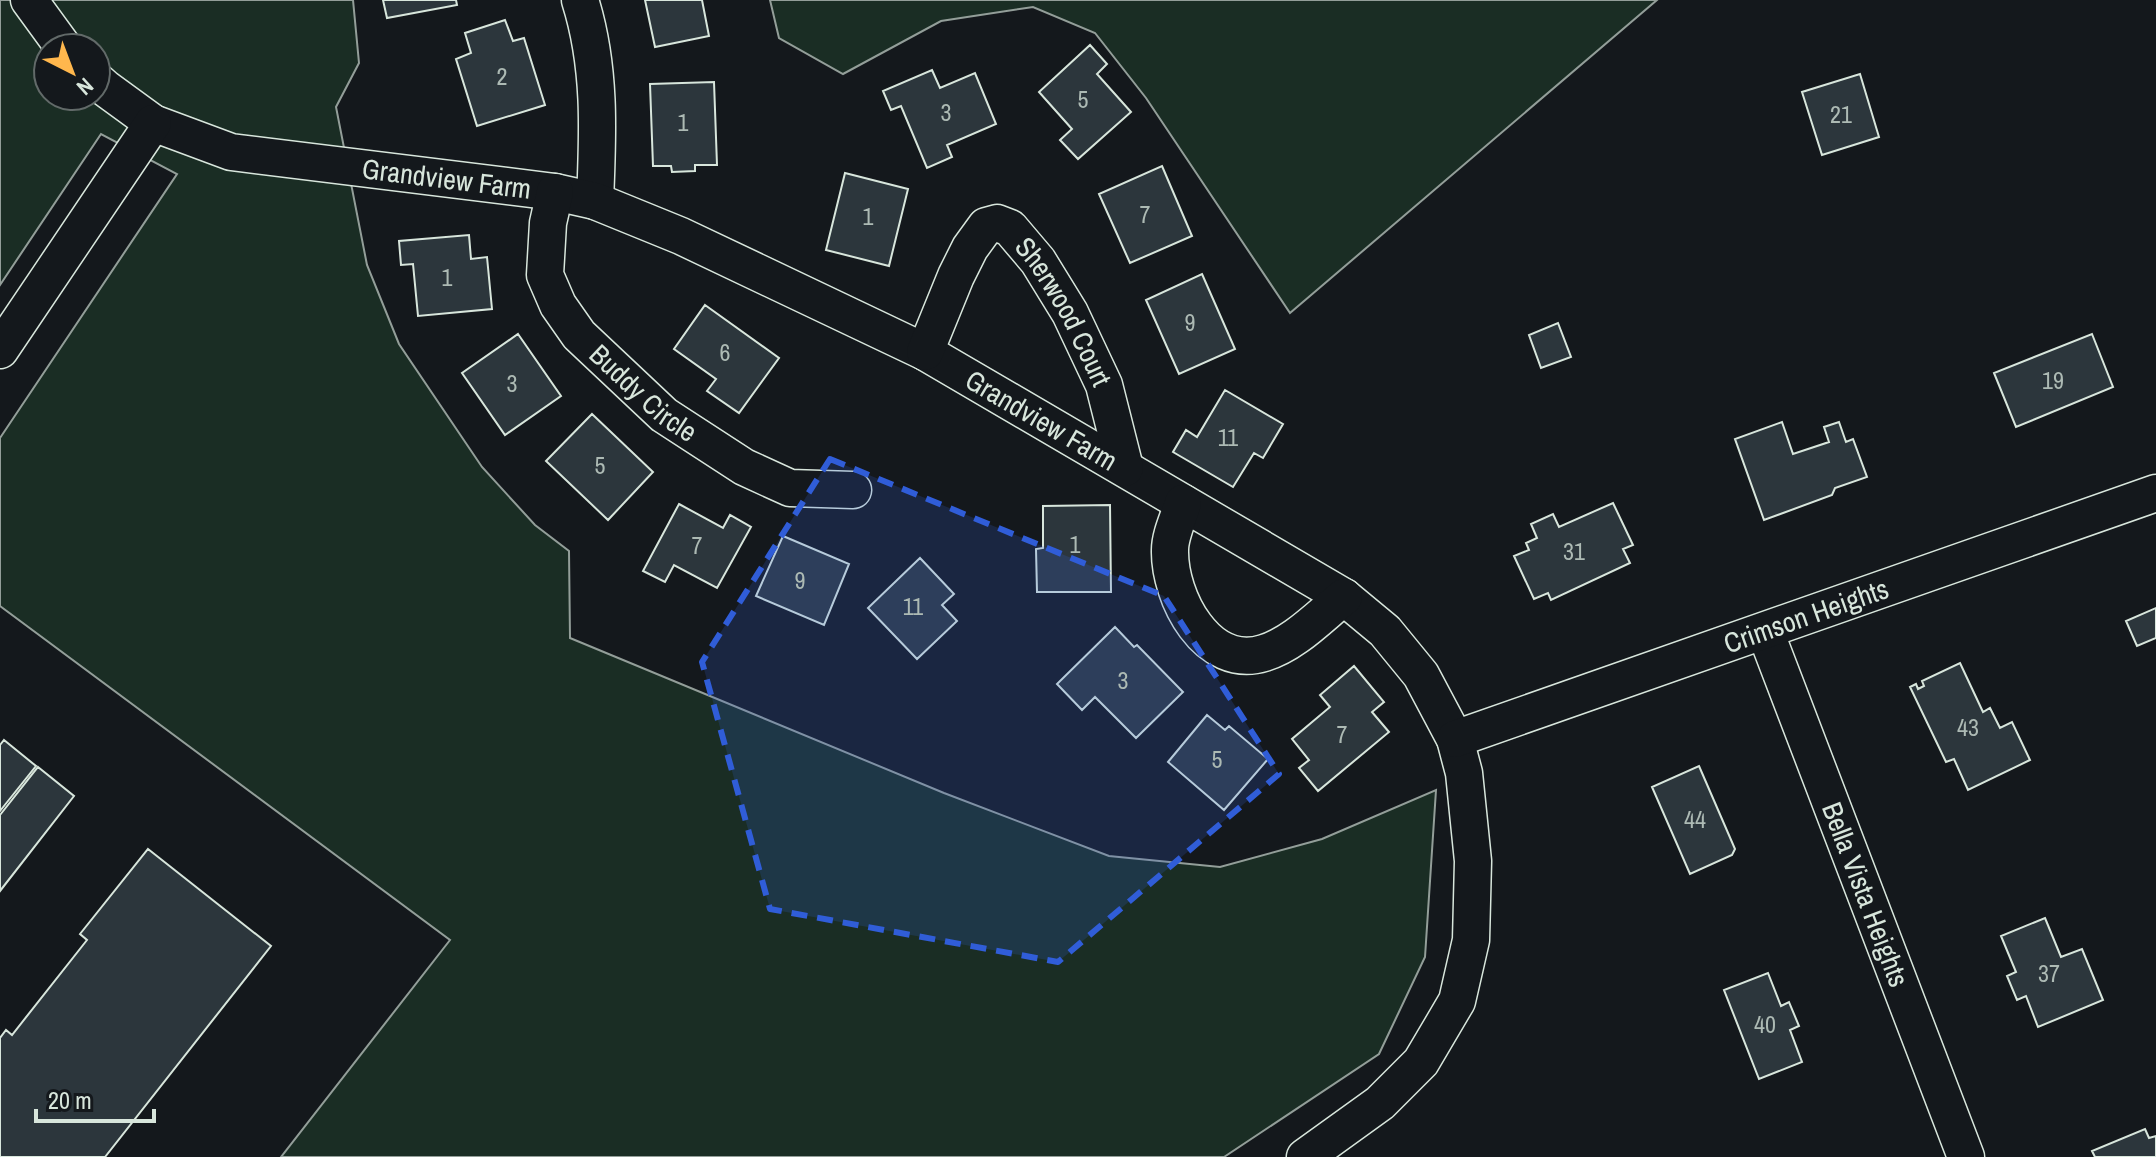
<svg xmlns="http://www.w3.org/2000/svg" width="2156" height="1157" font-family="'Archivo Narrow',sans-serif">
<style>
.green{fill:#1a2d24;stroke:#939e99;stroke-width:2;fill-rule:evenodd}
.building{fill:#2c363c;stroke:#d8e6dc;stroke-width:2}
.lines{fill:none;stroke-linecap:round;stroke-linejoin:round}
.street-casing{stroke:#d8e6dc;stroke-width:39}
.street{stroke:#14181c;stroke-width:36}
.marked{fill:#305dd8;fill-opacity:0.2;stroke:#305dd8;stroke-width:6;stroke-dasharray:16 10;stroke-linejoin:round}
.labels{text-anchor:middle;stroke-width:6;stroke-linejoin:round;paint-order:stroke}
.number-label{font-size:24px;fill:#adbab4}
.street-label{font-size:28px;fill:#d8e6dc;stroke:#14181c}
</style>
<rect width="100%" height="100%" fill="#14181c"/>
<!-- green -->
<path class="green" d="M0 0H353L359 63 336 107 367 265 399 344 482 467 535 525 569 551 570 638 944 793 1109 856 1220 867 1322 839 1436 790 1425 957 1379 1054 1224 1157H281L450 940 0 606V438L177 174 101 134 0 285ZM48 48H96V96H48Z
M770 0H1657L1290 313 1146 98 1095 33 1033 7 941 21 843 74 779 38Z"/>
<!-- building -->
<path class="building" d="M383 0H456L457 5 387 18Z
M645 0H702L709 36 655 47Z
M505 20 513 41 524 38 545 105 477 126 456 59 471 53 465 33Z
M1090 45 1107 64 1097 74 1131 112 1078 159 1060 140 1072 129 1039 92Z
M932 70 940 88 975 73 996 124 947 145 952 157 927 168 901 106 891 110 883 91Z
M1860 74 1879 137 1822 155 1802 92Z
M714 82 717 165H695V171L672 172 671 166H653L650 84Z
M1162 166 1192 236 1130 263 1099 194Z
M845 173 908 189 889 266 826 250Z
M469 235 471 259 487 257 492 309 418 316 413 264 401 265 399 241Z
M1202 274 1235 349 1179 374 1146 300Z
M705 305 779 358 739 413 707 391 716 379 674 349Z
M1558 323 1571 357 1541 368 1529 335Z
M518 334 561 396 505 435 462 373Z
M2092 334 2113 387 2016 427 1994 373Z
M1225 390 1283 424 1263 458 1254 453 1233 487 1173 452 1186 430 1197 437Z
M592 414 653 472 608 520 546 461Z
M1782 422 1793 454 1829 442 1824 427 1839 422 1846 442 1853 439 1867 477 1835 488 1832 495 1764 520 1735 439Z
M1613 503 1633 545 1623 549 1630 563 1551 600 1548 593 1534 599 1514 556 1529 550 1526 543 1537 538 1531 524 1553 514 1559 527Z
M679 504 723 528 730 515 751 527 717 588 674 565 665 582 643 571Z
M1110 505 1111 592H1037L1036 549 1043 548V506Z
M783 536 849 564 824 625 756 596Z
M920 558 954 594 942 605 957 621 917 659 868 608Z
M2156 608V638L2137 646 2126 621Z
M1115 627 1134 647 1137 645 1183 692 1136 738 1095 697 1082 710 1057 684Z
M1960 663 1983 712 1990 708 2000 728 2012 722 2030 760 1968 790 1954 759 1946 762 1910 687 1916 684 1918 689 1924 686 1922 681Z
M1354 666 1384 702 1372 712 1389 732 1318 791 1299 768 1309 760 1292 739 1330 707 1320 695Z
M1207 715 1225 730 1229 726 1268 759 1224 810 1168 762Z
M4 740 36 766 0 811V745Z
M1699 766 1735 849 1732 855 1690 874 1652 787Z
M38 767 74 796 0 891V815Z
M148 849 271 946 105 1157H0V1038L6 1030 12 1035 87 940 80 934Z
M2045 918 2061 957 2082 949 2103 1000 2038 1027 2026 996 2017 1000 2007 976 2016 972 2001 936Z
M1768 973 1781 1006 1789 1002 1799 1026 1790 1030 1802 1062 1759 1079 1724 990Z
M2145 1129 2149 1138 2156 1136V1157H2095L2092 1151Z"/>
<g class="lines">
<!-- street casing -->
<g class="street-casing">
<g id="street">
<path d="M29 0 64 48"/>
<path d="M580 0C601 66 598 133 595 201"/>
<path id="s1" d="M96 80 105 88 153 123 231 152 555 192 595 201 681 236 925 352 1344 597 1385 631 1421 675 1455 739 1464 773 1473 861 1471 940 1457 1001 1421 1062 1380 1103 1305 1157"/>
<path id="s2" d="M555 192 548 223 545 275 558 305 579 335 664 415 744 467 790 488 853 490"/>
<path d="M0 350 153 123"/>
<path id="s3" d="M925 352 956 276 970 248 986 226 997 223 1010 228 1038 261 1070 313 1104 385 1125 468"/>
<path d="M1183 503C1179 517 1170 535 1170 550 1169 597 1207 671 1264 653 1294 644 1320 616 1344 597"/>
<path id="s4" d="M1765 631 1966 1157"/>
<path id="s5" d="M1455 739 2156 493"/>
</g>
</g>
<!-- street -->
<use href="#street" class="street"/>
</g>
<!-- marked area -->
<path class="marked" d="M830 459 1164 596 1279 774 1058 962 770 909 702 662Z"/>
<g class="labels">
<!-- number labels -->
<g class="number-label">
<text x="502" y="85">2</text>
<text x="1083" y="108">5</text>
<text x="946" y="121">3</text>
<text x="1841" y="123">21</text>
<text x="683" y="131">1</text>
<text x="1145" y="223">7</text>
<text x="868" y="225">1</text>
<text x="447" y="286">1</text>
<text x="1190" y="331">9</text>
<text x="725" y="361">6</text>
<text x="2053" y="389">19</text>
<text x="512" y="392">3</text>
<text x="1228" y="446">11</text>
<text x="600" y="474">5</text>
<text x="1075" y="553">1</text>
<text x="697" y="554">7</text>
<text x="1574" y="560">31</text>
<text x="800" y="589">9</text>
<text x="913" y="615">11</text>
<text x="1123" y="689">3</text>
<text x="1968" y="736">43</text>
<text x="1342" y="743">7</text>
<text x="1217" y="768">5</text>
<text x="1695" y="828">44</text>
<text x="2049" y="982">37</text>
<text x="1765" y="1033">40</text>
</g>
<!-- street labels -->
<g class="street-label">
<text dy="10" stroke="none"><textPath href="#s1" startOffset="372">Grandview Farm</textPath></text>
<text dy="10" stroke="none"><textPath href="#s3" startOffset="266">Sherwood Court</textPath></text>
<text dy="10" stroke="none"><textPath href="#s2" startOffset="240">Buddy Circle</textPath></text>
<text dy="10" stroke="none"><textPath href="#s1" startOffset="1020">Grandview Farm</textPath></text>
<text dy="10" stroke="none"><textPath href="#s5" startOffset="372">Crimson Heights</textPath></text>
<text dy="10" stroke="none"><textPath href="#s4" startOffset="282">Bella Vista Heights</textPath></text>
</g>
</g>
<!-- north arrow -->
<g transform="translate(72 72) rotate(138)"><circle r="38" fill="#14181c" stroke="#626a69" stroke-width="2"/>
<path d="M0-6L14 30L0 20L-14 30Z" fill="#ffb74d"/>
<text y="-12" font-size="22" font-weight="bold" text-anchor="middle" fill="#d8e6dc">N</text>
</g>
<!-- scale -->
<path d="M36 1109v12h118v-12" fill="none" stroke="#d8e6dc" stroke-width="4"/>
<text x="48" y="1109" font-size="24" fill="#d8e6dc" stroke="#14181c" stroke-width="6" paint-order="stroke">20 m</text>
</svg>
